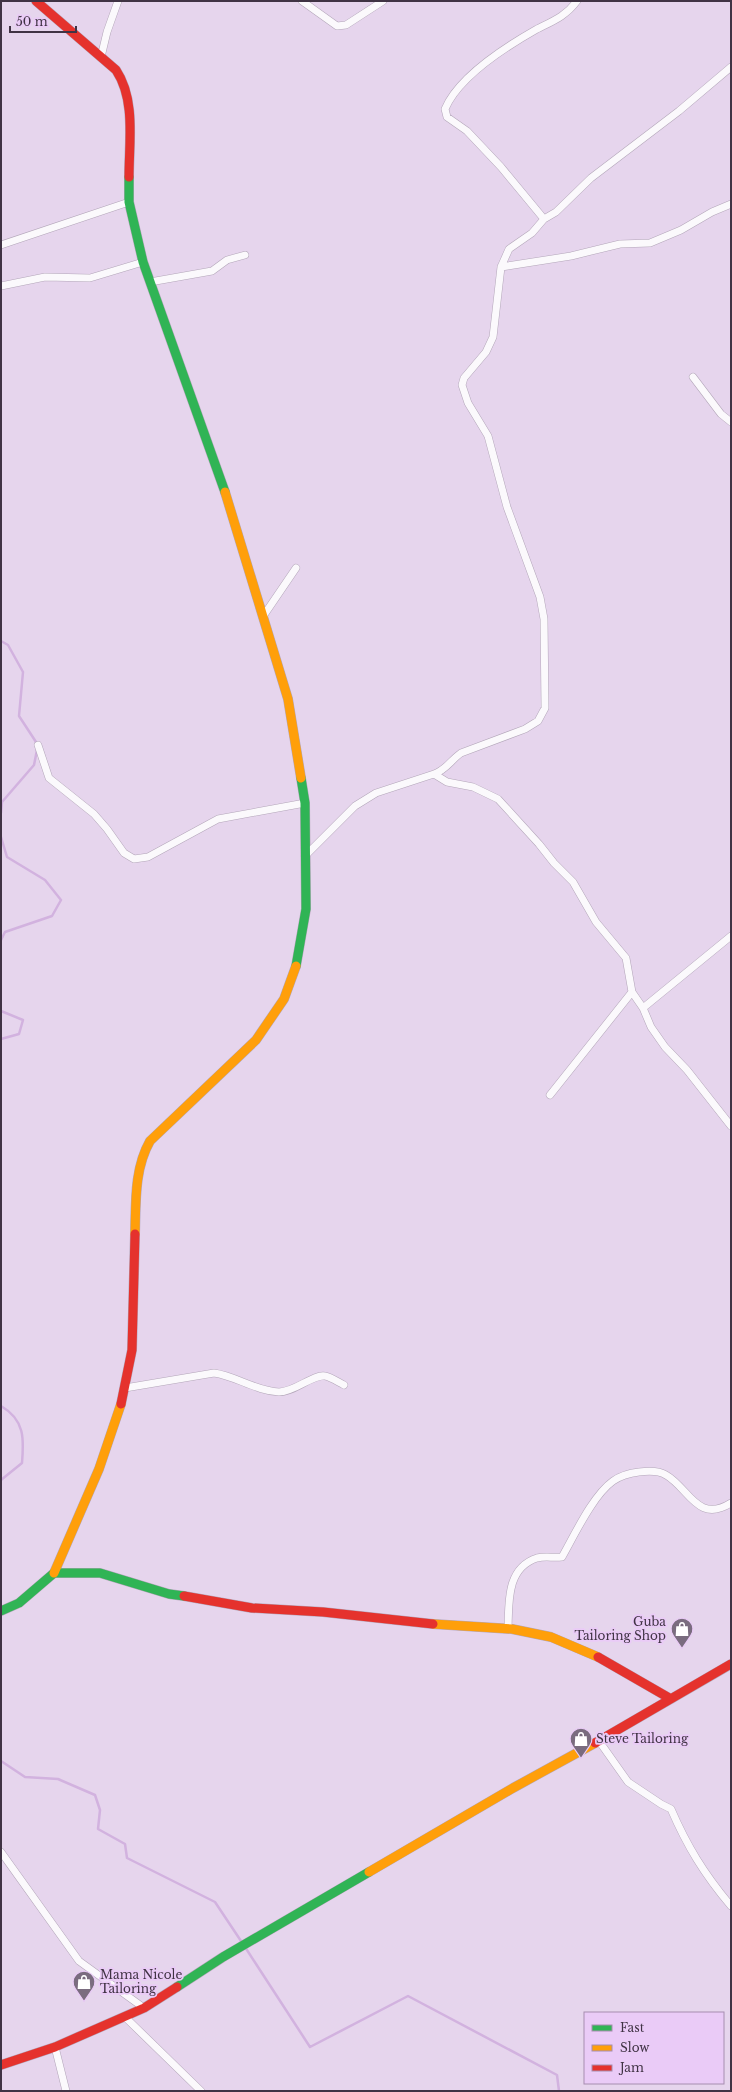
<svg xmlns="http://www.w3.org/2000/svg" width="732" height="2092" font-family="'Libre Baskerville',serif">
<style>
.lines{fill:none;stroke-linecap:round;stroke-linejoin:round}
.stream{stroke:#d2b2df;stroke-width:2.5}
.street-casing{stroke:#b3a6b9;stroke-width:8}
.fast-casing{stroke:#b3a6b9;stroke-width:10}
.slow-casing{stroke:#b3a6b9;stroke-width:10}
.jam-casing{stroke:#b3a6b9;stroke-width:10}
.street{stroke:#fbf9fc;stroke-width:7}
.fast{stroke:#30b455;stroke-width:9}
.slow{stroke:#ff9f0a;stroke-width:9}
.jam{stroke:#e5322d;stroke-width:9}
.labels{text-anchor:middle;stroke-width:3.5;stroke-linejoin:round;paint-order:stroke}
.poi-label{font-size:12px;fill:#403344;stroke:#eacbf7;text-anchor:start}
</style>
<rect width="100%" height="100%" fill="#e6d5ed"/>
<g class="lines">
<!-- stream -->
<path class="stream" d="M1 641 8 645 23 672 19 716 38 745
M1 813 2 802 34 765 37 750
M1 837 7 857 45 880 61 900 52 916 5 932 1 940
M1 1011 23 1020 19 1034 1 1039
M1 1406C25 1420 24 1439 22 1463L1 1480
M1 1761 25 1777 58 1779 95 1795 100 1810 98 1829 125 1844 127 1858 215 1902 241 1941
M245 1947 310 2047 408 1996 557 2075 559 2091"/>
<!-- street casing -->
<g class="street-casing">
<path id="street" d="M302 1 337 26 346 25 383 1
M101 57 107 32 118 1
M544 219 501 167 467 131 447 117 445 109C459 76 507 46 537 29 553 21 566 16 577 1
M1 245 129 202
M501 267 571 256 620 244 650 243 681 230 712 212 731 204
M150 282 212 271 227 260 245 255
M1 286 45 277 90 278 143 262
M693 377 721 414 731 422
M264 615 296 568
M38 745 49 778 94 814 107 829 124 853 134 859 148 857 218 819 305 803
M434 774C446 770 451 760 461 753L525 729 538 721 545 708 544 619 540 597 507 507 488 436 468 403 462 385 464 378 486 352 493 337 501 267 509 249 532 233 544 219 556 212 591 178 679 111 731 67
M305 856 355 806 376 793 434 774 447 782 473 787 498 799 539 844 554 863 573 882 596 922 626 958 632 992 643 1008 651 1027 665 1047 687 1070 731 1126
M643 1008 731 936
M550 1095 632 992
M125 1388 214 1373C236 1376 256 1391 279 1392 295 1392 313 1374 325 1376 331 1377 338 1382 344 1385
M508 1629C509 1603 506 1568 537 1558 545 1556 553 1558 562 1557 574 1536 593 1495 613 1481 620 1476 630 1473 639 1472 647 1471 658 1470 666 1475 689 1488 697 1524 731 1503
M599 1741 628 1782 661 1804 671 1809C687 1846 704 1874 731 1906
M1 1852 79 1961 144 2008
M125 2017 201 2091
M55 2047 66 2091"/>
</g>
<!-- fast casing -->
<g class="fast-casing">
<path id="fast" d="M129 177V202L143 262 225 492
M296 966 306 909 305 803 301 778
M1 1611 19 1603 54 1573H100L169 1594 184 1596
M177 1987 223 1957 369 1872"/>
</g>
<!-- slow casing -->
<g class="slow-casing">
<path id="slow" d="M225 492 288 699 301 778
M135 1234C136 1203 134 1169 150 1141L256 1040 284 999 296 966
M54 1573 99 1469 121 1404
M433 1624 512 1629 551 1637 598 1657
M369 1872 513 1788 595 1743"/>
</g>
<!-- jam casing -->
<g class="jam-casing">
<path id="jam" d="M36 1 116 70C136 100 129 142 129 177
M121 1404 132 1350 135 1234
M184 1596 252 1608 323 1612 433 1624
M598 1657 671 1699
M595 1743 731 1664
M1 2065 55 2047 144 2008 177 1987"/>
</g>
<!-- street -->
<use href="#street" class="street"/>
<!-- fast -->
<use href="#fast" class="fast"/>
<!-- slow -->
<use href="#slow" class="slow"/>
<!-- jam -->
<use href="#jam" class="jam"/>
</g>
<!-- icons -->
<defs>
<g id="shop-pin" transform="scale(1.15)"><path d="M0 17L-7.5 6A9.5 9.5 0 1 1 7.5 6Z" fill="#7a6c7f" stroke="#eacbf7"/><path d="M-5-2.5h2.3a2.7 3.5 0 0 1 5.4 0H5L5.5 6h-11ZM-1.5-2.5h3a1.5 2.3 0 0 0-3 0Z" fill="#fff"/></g>
</defs>
<g fill-rule="evenodd">
<use href="#shop-pin" x="682" y="1629"/>
<use href="#shop-pin" x="581" y="1739"/>
<use href="#shop-pin" x="84" y="1982"/>
</g>
<g class="labels">
<!-- poi labels -->
<g class="poi-label">
<text x="666" y="1626" text-anchor="end">Guba<tspan x="666" dy="14">Tailoring Shop</tspan></text>
<text x="596" y="1743">Steve Tailoring</text>
<text x="100" y="1979">Mama Nicole<tspan x="100" dy="14">Tailoring</tspan></text>
</g>
</g>
<!-- border -->
<rect width="732" height="2092" fill="none" stroke="#403344" stroke-width="4"/>
<!-- legend -->
<rect x="584" y="2012" width="140" height="72" fill="#eacbf7" stroke="#a68eaf"/>
<rect x="592" y="2025" width="20" height="6" fill="#30b455" stroke="#a68eaf"/>
<text x="620" y="2032" font-size="12" fill="#403344">Fast</text>
<rect x="592" y="2045" width="20" height="6" fill="#ff9f0a" stroke="#a68eaf"/>
<text x="620" y="2052" font-size="12" fill="#403344">Slow</text>
<rect x="592" y="2065" width="20" height="6" fill="#e5322d" stroke="#a68eaf"/>
<text x="620" y="2072" font-size="12" fill="#403344">Jam</text>
<!-- scale -->
<path d="M10 26v6h66v-6" fill="none" stroke="#403344" stroke-width="2"/>
<text x="16" y="26" font-size="12" fill="#403344" stroke="#eacbf7" stroke-width="3" paint-order="stroke">50 m</text>
</svg>
